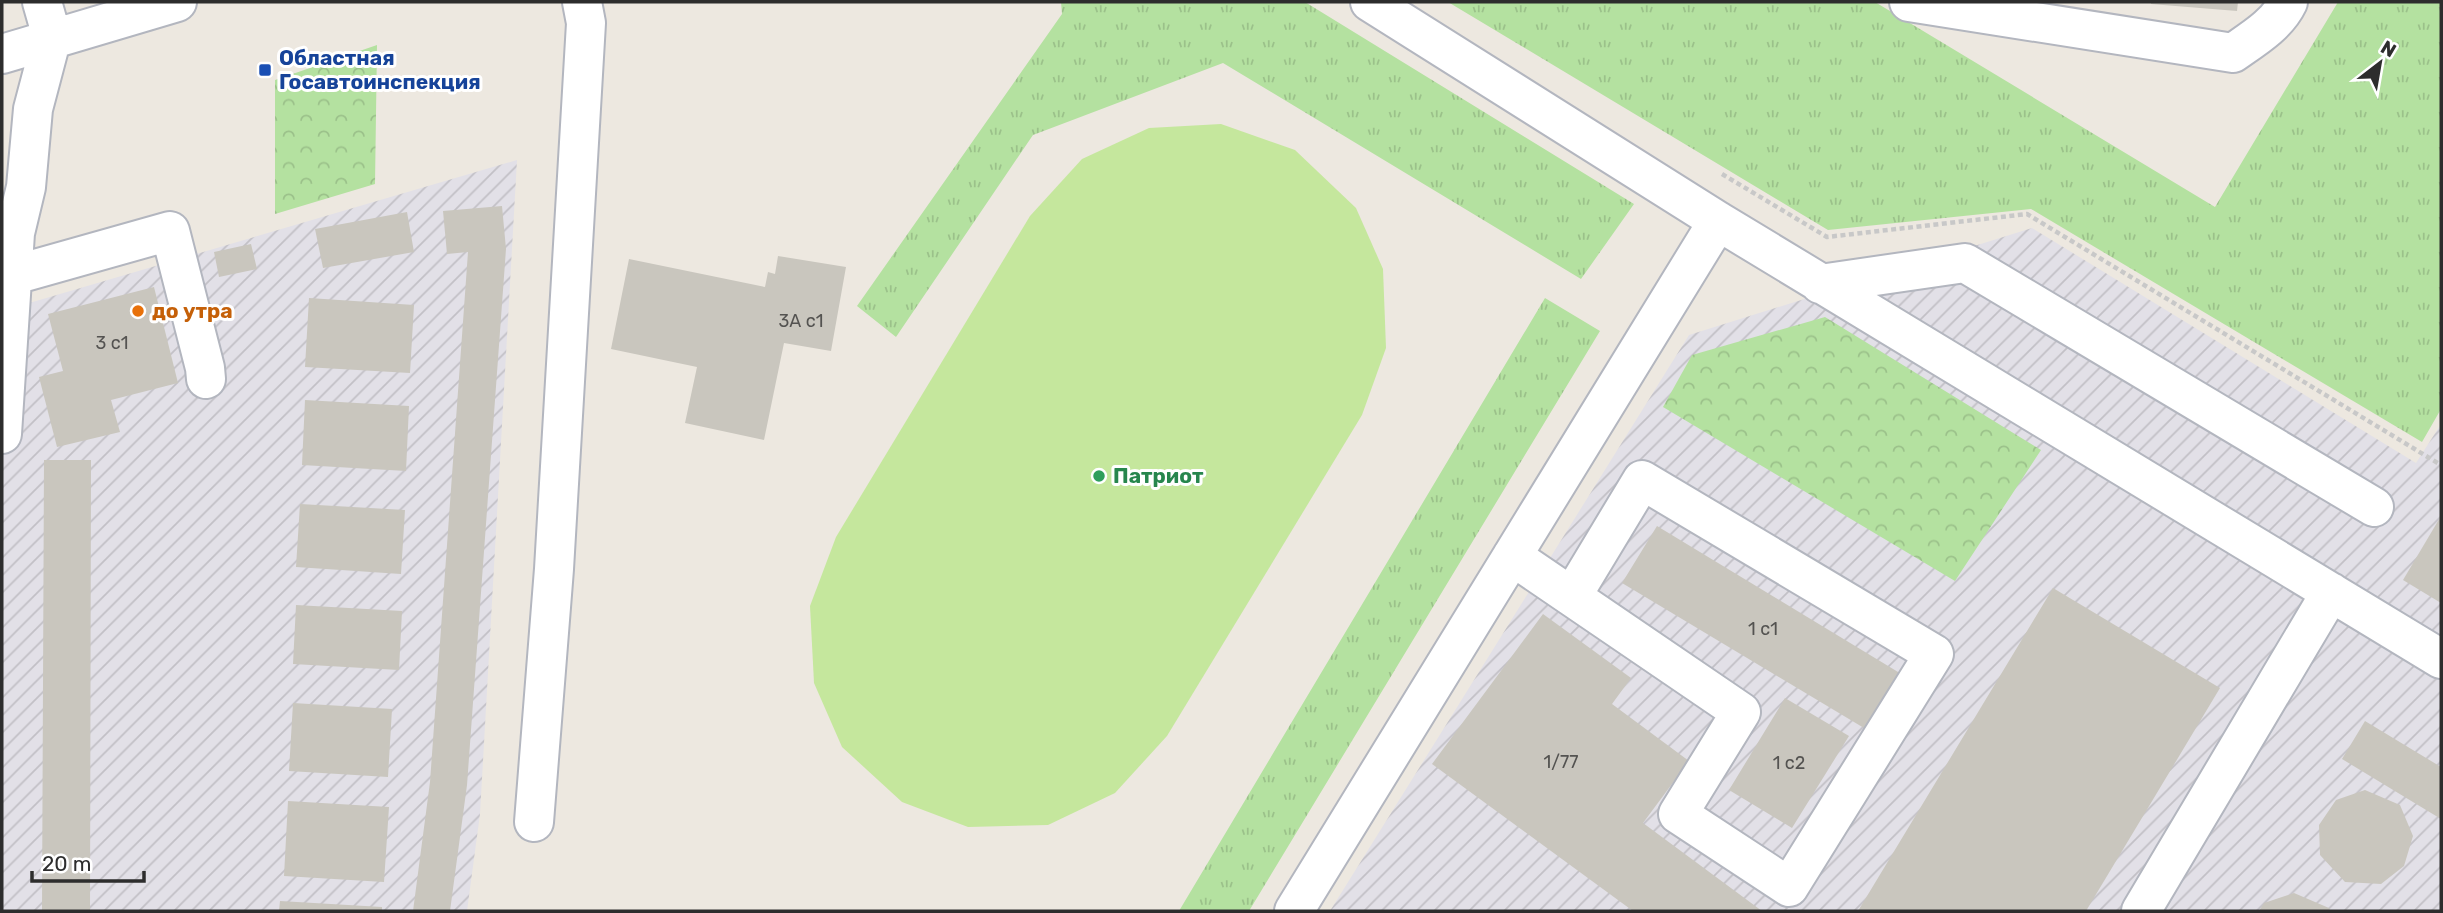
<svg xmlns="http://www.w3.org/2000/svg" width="2443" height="913" font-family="Rubik,sans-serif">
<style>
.industrial{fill:url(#industrial-furrows)}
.grass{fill:url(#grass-tufts)}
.forest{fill:url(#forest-crowns)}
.pitch{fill:#c5e79d}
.building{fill:#c9c6be}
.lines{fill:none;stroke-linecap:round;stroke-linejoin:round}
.minor-casing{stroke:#b3b6bf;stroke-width:42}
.path{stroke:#c8c8c8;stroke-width:4.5;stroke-dasharray:5 3.5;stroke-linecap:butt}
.minor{stroke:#fff;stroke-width:38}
.transit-dot{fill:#1a4fb4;stroke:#fff;stroke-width:2.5}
.food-dot{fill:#e8710a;stroke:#fff;stroke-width:2.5}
.leisure-dot{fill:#2e9e5b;stroke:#fff;stroke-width:2.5}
.labels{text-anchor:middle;stroke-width:6;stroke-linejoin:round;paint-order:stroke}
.number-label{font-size:18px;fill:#545351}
.transit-label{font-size:21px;font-weight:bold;fill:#164399;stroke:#fff;text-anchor:start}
.food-label{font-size:21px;font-weight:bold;fill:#c56008;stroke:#fff;text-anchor:start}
.leisure-label{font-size:21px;font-weight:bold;fill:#27864d;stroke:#fff;text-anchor:start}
</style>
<defs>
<pattern id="industrial-furrows" width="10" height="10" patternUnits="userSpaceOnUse" patternTransform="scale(1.75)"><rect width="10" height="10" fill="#e2e0e7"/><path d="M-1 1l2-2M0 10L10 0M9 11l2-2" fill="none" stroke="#c2c0c6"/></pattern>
<pattern id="grass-tufts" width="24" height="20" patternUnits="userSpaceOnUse" patternTransform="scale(1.75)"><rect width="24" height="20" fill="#b4e1a0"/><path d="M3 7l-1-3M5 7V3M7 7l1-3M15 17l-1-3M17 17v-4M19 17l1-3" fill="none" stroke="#9bc18a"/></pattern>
<pattern id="forest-crowns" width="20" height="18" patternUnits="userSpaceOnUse" patternTransform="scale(1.75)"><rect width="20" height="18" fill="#b4e1a0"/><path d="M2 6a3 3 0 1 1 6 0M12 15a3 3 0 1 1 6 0" fill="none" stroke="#9bc18a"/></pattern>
</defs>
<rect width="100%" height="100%" fill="#ede8e0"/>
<!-- industrial -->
<path class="industrial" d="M517 160 480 814 467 911H2V311Z
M2032 228 2416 463 2441 424V911H1330L1689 335Z"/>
<!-- grass -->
<path class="grass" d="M1061 2H1305L1634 204 1581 279 1223 63 1033 135 896 337 857 306 1062 14Z
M1448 2H1875L2215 207 2338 2H2441V409L2422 442 2031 209 1828 230Z
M1545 298 1600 331 1249 911H1179Z"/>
<!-- forest -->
<path class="forest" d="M377 45 375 184 275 214V80Z
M1825 317 2041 450 1955 581 1663 407 1692 355Z"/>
<!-- pitch -->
<path class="pitch" d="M1221 124 1295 150 1356 208 1383 269 1386 348 1362 415 1167 736 1115 793 1048 825 968 827 902 802 842 747 814 683 810 606 836 537 1030 216 1082 159 1149 128Z"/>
<!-- building -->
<path class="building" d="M2151 2H2238L2237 11 2151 4Z
M502 206 506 249 467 785 450 911H413L430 782 468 252 447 254 443 211Z
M407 212 414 252 323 268 315 229Z
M251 244 257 269 219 277 214 252Z
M778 256 846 267 831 351 784 343 764 440 685 423 697 367 611 349 629 259 765 287 768 272 775 274Z
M154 287 178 383 111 400 120 432 57 447 39 377 63 371 48 314Z
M309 298 414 305 410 373 305 367Z
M305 400 409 406 406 471 302 465Z
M44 460H91L90 911H42Z
M300 504 405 510 401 574 296 567Z
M2441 516V603L2403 580Z
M1657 526 1903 675 1869 731 1622 583Z
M2053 588 2220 688 2086 911H1858Z
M296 605 402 611 399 670 293 664Z
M1543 614 1631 678 1612 704 1689 761 1643 823 1762 911H1633L1432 764Z
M1785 698 1849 736 1792 828 1729 790Z
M293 703 392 709 388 777 289 771Z
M2365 721 2441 767V819L2342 759Z
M2365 790 2400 805 2413 836 2404 866 2381 884 2345 882 2320 855 2319 825 2336 800Z
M288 801 389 807 384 882 284 876Z
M2294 893 2329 908 2330 911H2259L2264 903Z
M280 901 382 907V911H279Z"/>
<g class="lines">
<!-- minor casing -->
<g class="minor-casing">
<path id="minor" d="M1370 2 1718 221 2441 659
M1909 2 2233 53C2253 39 2277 25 2288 2
M2 54 177 2
M14 275 170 231 205 368 206 379
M1820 284 1965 263 2374 507
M2 434 15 233 26 187 33 109 52 37 42 2
M1512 556 1741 712 1678 814 1789 887 1934 654 1642 480 1572 596
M534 822 554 569 586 23 582 2
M1294 911 1718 221
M2141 911 2331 592"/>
</g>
<!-- path -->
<path class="path" d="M1722 174 1827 237 2027 214 2441 465"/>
<!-- minor -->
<use href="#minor" class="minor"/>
</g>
<!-- markers -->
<rect class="transit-dot" x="258" y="63" width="14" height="14" rx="3.5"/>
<circle class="food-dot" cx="138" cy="311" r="7"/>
<circle class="leisure-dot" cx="1099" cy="476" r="7"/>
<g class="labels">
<!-- number labels -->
<g class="number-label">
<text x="801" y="327">3А с1</text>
<text x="112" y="349">3 с1</text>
<text x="1763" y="635">1 с1</text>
<text x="1561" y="768">1/77</text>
<text x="1789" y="769">1 с2</text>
</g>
<!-- transit labels -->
<g class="transit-label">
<text x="279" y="65">Областная<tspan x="279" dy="24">Госавтоинспекция</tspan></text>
</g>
<!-- food labels -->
<g class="food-label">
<text x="152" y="318">до утра</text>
</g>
<!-- leisure labels -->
<g class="leisure-label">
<text x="1113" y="483">Патриот</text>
</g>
</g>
<!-- border -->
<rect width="2443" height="913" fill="none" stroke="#2d2d2d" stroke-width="7"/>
<!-- north arrow -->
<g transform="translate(2380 63) rotate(31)" stroke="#ffffff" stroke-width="5" paint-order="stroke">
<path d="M0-5L12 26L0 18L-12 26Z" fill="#2d2d2d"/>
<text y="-10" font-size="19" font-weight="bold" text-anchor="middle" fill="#2d2d2d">N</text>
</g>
<!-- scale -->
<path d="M32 871v10h112v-10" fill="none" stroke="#2d2d2d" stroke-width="3.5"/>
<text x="42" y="871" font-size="21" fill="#2d2d2d" stroke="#ffffff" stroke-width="5" paint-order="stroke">20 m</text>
</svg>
